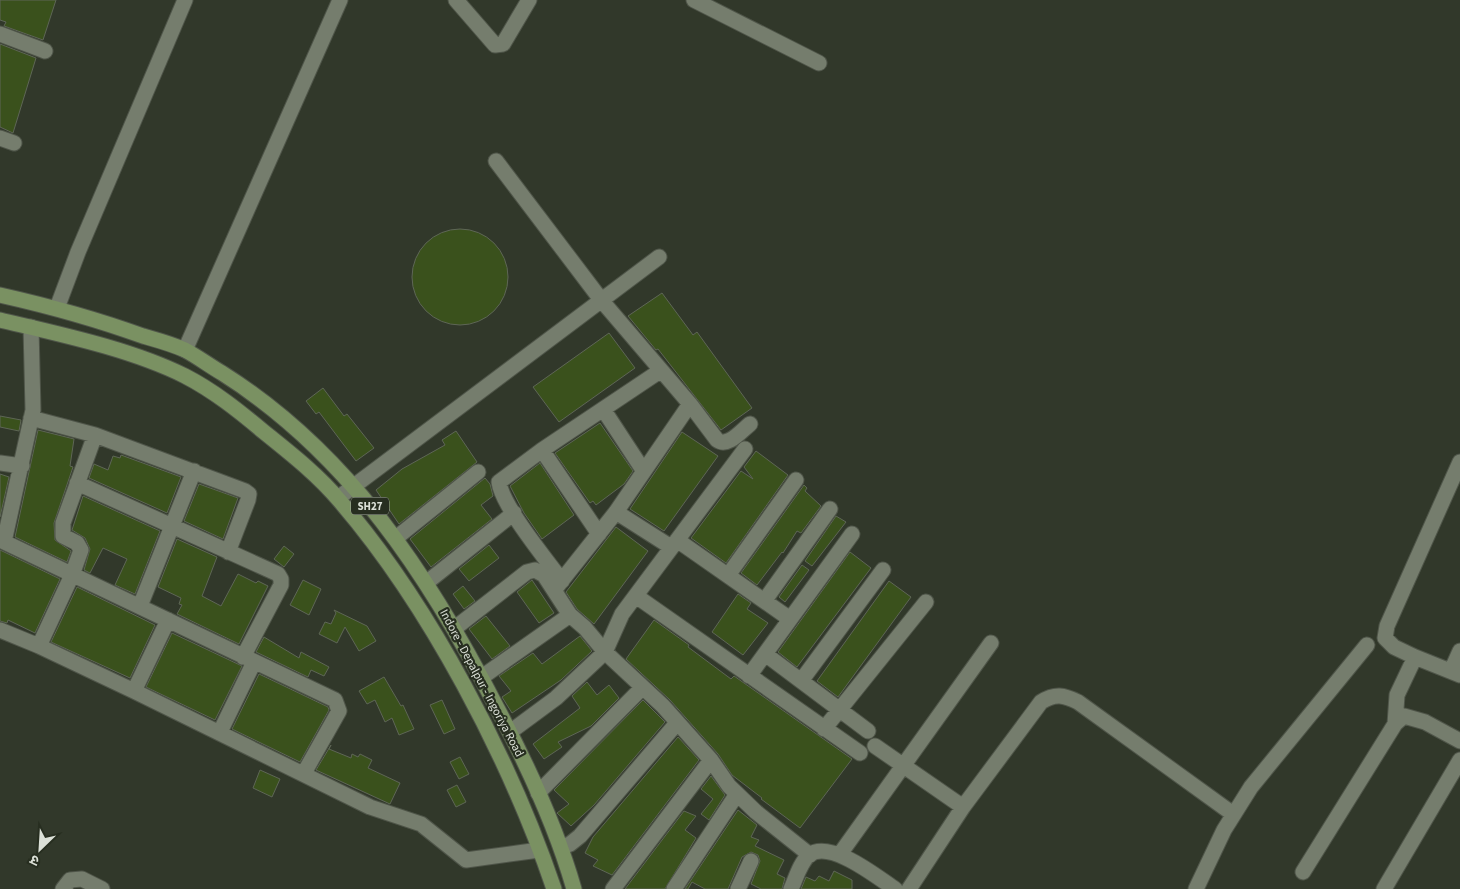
<svg xmlns="http://www.w3.org/2000/svg" width="1460" height="889" font-family="'Source Sans 3','Noto Sans Devanagari',sans-serif">
<style>
.building{fill:#3a511c;stroke:#5e6656}
.lines{fill:none;stroke-linecap:round;stroke-linejoin:round}
.minor-casing{stroke:#4f5549;stroke-width:17}
.major-casing{stroke:#4f5549;stroke-width:17}
.minor{stroke:#757d6d;stroke-width:15}
.major{stroke:#7a9162;stroke-width:15}
.labels{text-anchor:middle;stroke-width:4.5;stroke-linejoin:round;paint-order:stroke}
.shield{fill:#272e20;stroke:#a5aba0;stroke-width:1}
.shield-label{font-size:11px;font-weight:bold;fill:#dbe0d7}
.street-label{font-size:12px;fill:#dbe0d7;stroke:#272e20}
</style>
<rect width="100%" height="100%" fill="#31382a"/>
<!-- building -->
<path class="building" d="M0 0H56L43 40 4 26 6 22 0 20Z
M0 44 36 58 13 133 0 127Z
M412 277a48 48 0 1 1 96 0a48 48 0 1 1-96 0Z
M662 293 693 335 697 332 752 408 721 430 658 349 656 350 628 316Z
M609 333 635 368 559 422 533 387Z
M323 388 344 416 347 414 374 448 356 461 319 412 316 414 306 401Z
M0 416 21 420 19 431 0 427Z
M600 423 633 471 624 484 596 505 593 501 590 503 555 453Z
M38 430 74 439 70 466 73 467 54 523 55 540 71 551 67 562 15 537Z
M456 431 477 462 399 524 376 490 402 469 445 445 442 440Z
M682 432 718 456 664 531 630 509Z
M756 451 788 475 726 563 691 538 741 471 753 479 744 467Z
M121 455 181 477 167 513 89 478 94 464 108 470 113 456 120 458Z
M540 463 574 515 542 539 524 513 510 486Z
M0 474 9 477 0 517Z
M485 478 490 484 493 496 481 505 492 519 431 567 410 539Z
M199 484 238 498 223 539 184 521Z
M804 485 807 488 805 491 821 506 801 533 797 531 783 553 782 552 757 585 741 573Z
M83 496 160 531 135 594 115 585 127 559 103 548 90 573 84 570 90 549 85 538 72 530Z
M836 516 846 522 812 566 805 561Z
M616 527 648 551 594 624 577 609 566 592Z
M177 539 217 557 202 596 221 606 238 574 256 583 258 581 268 586 239 644 177 614 182 605 179 604 181 598 158 587Z
M489 545 499 558 469 581 459 569Z
M284 546 294 554 284 567 274 559Z
M0 550 60 579 35 633 8 620 7 623 0 621Z
M850 552 871 568 797 667 778 652Z
M802 565 809 570 785 602 779 597Z
M303 580 321 589 309 615 290 605Z
M532 580 554 613 539 623 517 592Z
M889 581 911 597 838 697 817 681Z
M463 586 475 601 464 609 453 594Z
M77 587 155 625 130 678 51 642Z
M738 594 751 603 747 609 768 623 743 655 712 632Z
M334 610 367 626 376 641 359 651 345 627 337 643 319 634 325 622 331 624 336 613Z
M486 616 510 646 492 659 469 629Z
M654 620 689 645 688 647 731 679 734 676 852 759 800 828 761 799 762 798 732 775 718 754 670 700 626 659Z
M172 633 242 666 215 720 146 687Z
M580 636 592 651 561 680 512 713 502 697 511 691 499 676 533 653 542 664Z
M264 637 299 658 301 652 329 667 324 676 311 670 308 677 256 652Z
M259 674 328 707 329 710 300 762 232 729Z
M384 677 401 706 403 705 414 729 399 735 392 718 385 722 375 700 367 704 359 691Z
M587 682 597 695 609 685 619 698 591 726 558 742 562 747 544 759 533 744 580 708 572 696Z
M442 700 455 729 444 734 430 705Z
M643 700 665 722 594 805 571 826 557 813 569 804 554 790Z
M678 737 699 760 612 875 593 866 598 860 585 853 593 837Z
M331 745 329 749 351 758 352 754 358 757 360 754 372 760 368 768 400 783 390 804 316 770Z
M460 757 469 774 459 779 450 762Z
M260 770 280 779 272 797 253 788Z
M711 776 725 795 709 820 701 814 713 799 701 789Z
M457 785 466 802 456 807 447 790Z
M738 810 757 825 751 837 759 840 755 846 784 860 777 874 785 878 782 889H761L751 884 760 861 758 855 751 852 742 857 728 889H705L692 882 688 889H685Z
M684 811 696 816 685 830 696 838 665 889H625Z
M834 871 852 880V889H801L806 877 815 881 819 876 829 881Z"/>
<g class="lines">
<!-- minor casing -->
<g class="minor-casing">
<path id="minor" d="M456 0 495 45 503 44 529 0
M694 0 819 63
M0 34 45 51
M0 138 14 143
M496 161 602 301 690 404 717 440C728 448 741 431 750 424
M57 308 78 252 185 0
M185 350 340 0
M603 409 643 470
M31 418 95 435 245 491 249 494 248 500 228 552
M542 450 599 534
M0 463 22 466
M77 483 278 574 281 579V585L243 657
M338 498 659 257
M616 512 671 547
M396 538 478 472
M0 540 335 700 339 711 304 773
M677 540 790 619
M4 542 33 410 31 327
M729 574 796 480
M562 581C546 559 502 506 499 482L542 450 660 371
M426 583 514 513
M555 589 616 512 690 404
M636 596 860 753
M765 600 830 509
M140 606 194 471
M455 628 527 572 535 570 544 575 570 615 585 628 605 652 663 706 711 760 729 786 756 812 810 855
M0 630 39 646 134 691 370 807 421 824 466 860 539 850
M39 646 72 575 81 550 77 543 63 536V523L95 435
M765 654 868 731
M1415 657 1460 675
M1451 671 1460 651
M749 676 852 534
M482 677 570 615
M801 681 883 570
M134 691 168 620
M1395 724 1397 695 1415 657 1394 647 1385 638 1387 626 1460 462
M824 729 926 602
M220 732 254 662
M510 732 556 698 605 652 622 614 745 449
M875 746 963 807
M538 793 642 688
M562 847 570 844 580 836 677 723
M840 854 991 643
M1303 872 1395 724 1404 716 1425 722 1460 741
M63 889 70 880 82 879 102 889
M613 889 711 760
M674 889 737 794
M738 889 751 861
M791 889C796 878 800 863 809 855 830 839 877 877 895 889
M909 889 963 807 1041 702C1055 693 1064 695 1078 702L1233 814
M1196 889 1224 830 1251 787 1367 645
M1384 889 1460 760"/>
</g>
<!-- major casing -->
<g class="major-casing">
<path id="major" d="M0 295C49 306 96 319 143 336 157 340 172 344 185 350 198 357 210 366 222 373 349 453 430 577 497 708 528 766 556 826 574 889
M0 320C59 334 131 349 185 376 214 391 239 411 264 432 290 453 317 474 339 500 429 604 510 759 554 889"/>
</g>
<!-- minor -->
<use href="#minor" class="minor"/>
<!-- major -->
<use href="#major" class="major"/>
</g>
<g class="labels">
<!-- shield labels -->
<rect class="shield" x="351" y="497.5" width="38" height="17" rx="4"/>
<g class="shield-label">
<text x="370" y="510">SH27</text>
</g>
<!-- street labels -->
<g class="street-label">
<text transform="translate(482 683) rotate(62)" y="4">Indore - Depalpur - Ingoriya Road</text>
</g>
</g>
<!-- north arrow -->
<g transform="translate(40 849) rotate(205)" stroke="#272e20" stroke-width="4" paint-order="stroke">
<path d="M0-4L9 19L0 12L-9 19Z" fill="#dbe0d7"/>
<text y="-8" font-size="14" font-weight="bold" text-anchor="middle" fill="#dbe0d7">उ</text>
</g>
</svg>
